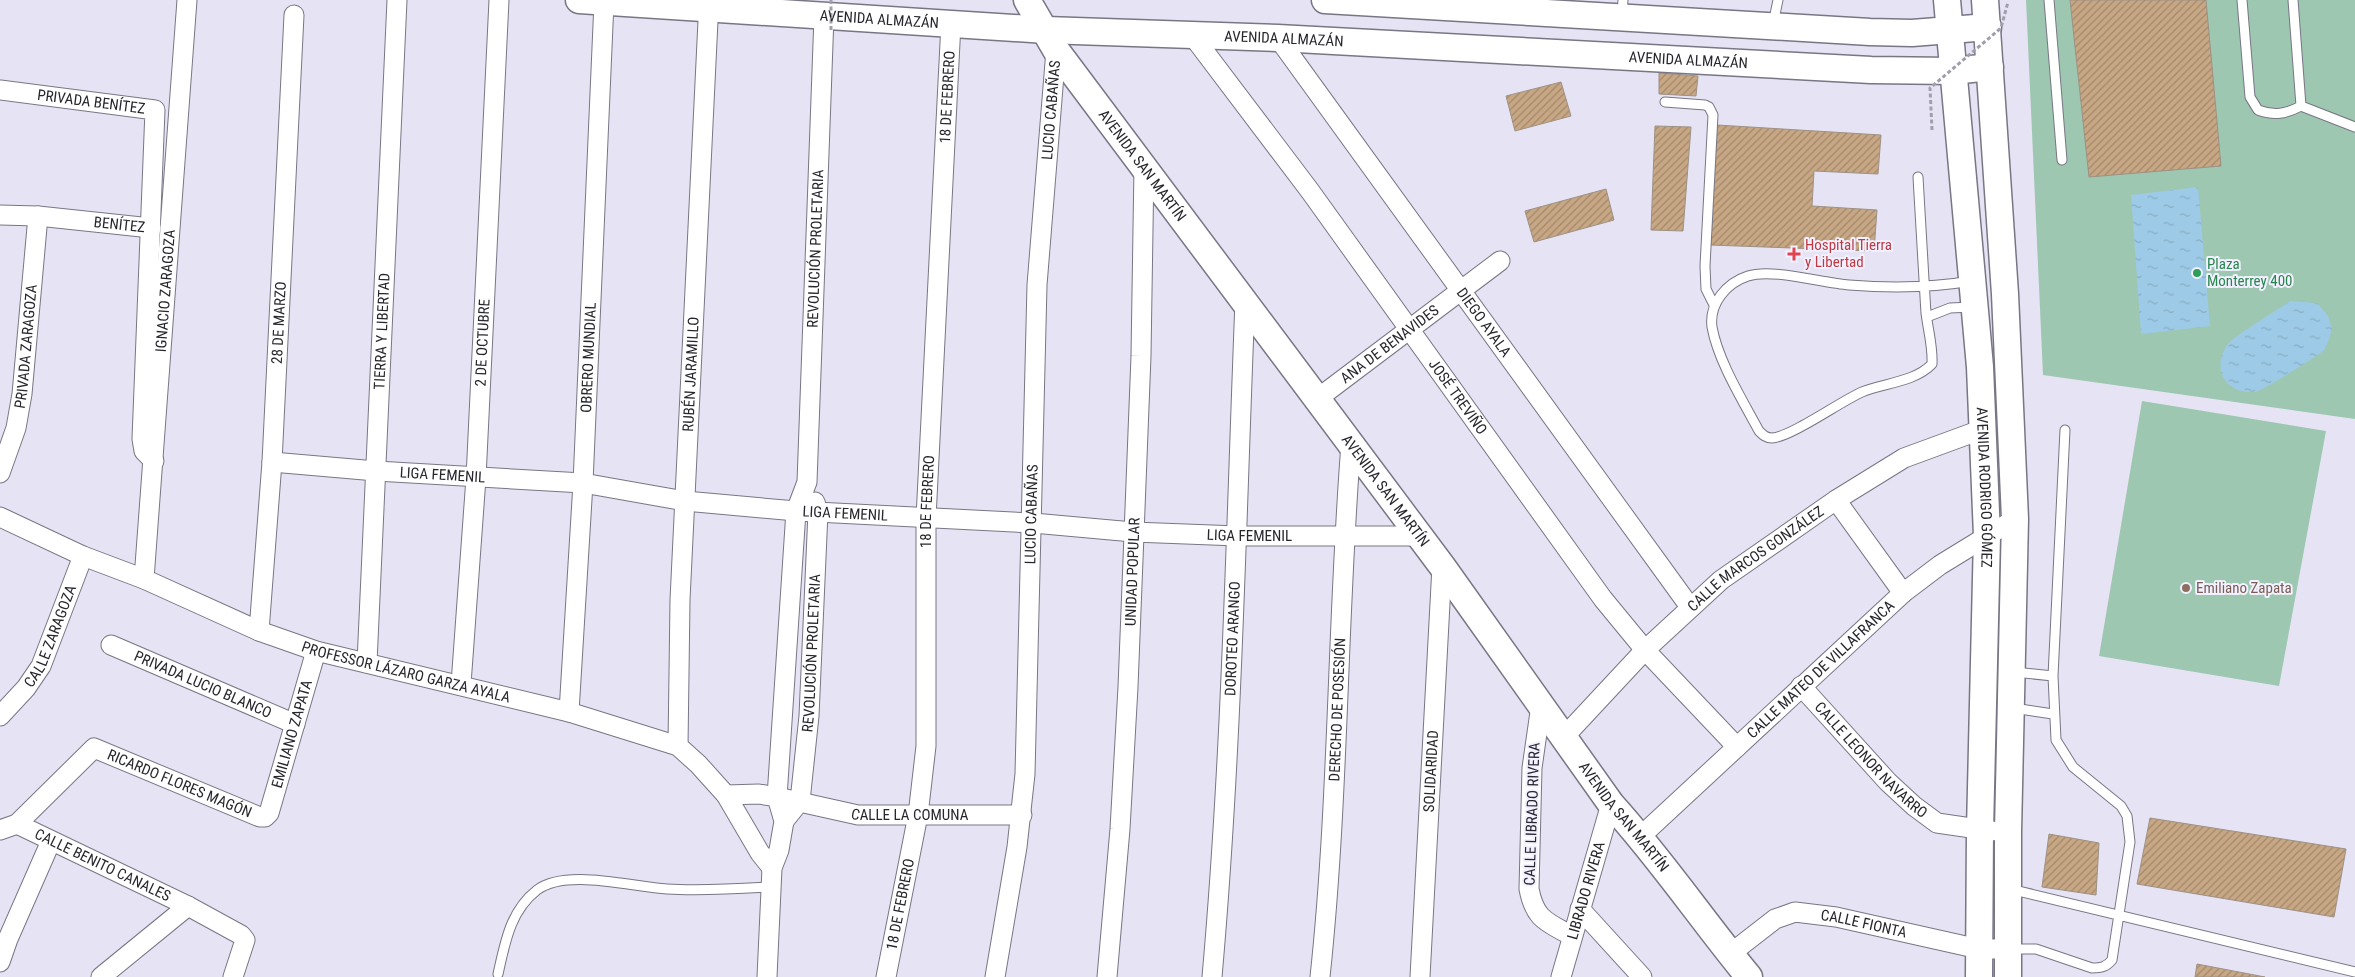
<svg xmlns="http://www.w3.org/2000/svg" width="2355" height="977" font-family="'Roboto Condensed',sans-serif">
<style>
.garden{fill:#9dc7b0}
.water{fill:url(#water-ripples)}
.building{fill:url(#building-hatch);stroke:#9d9185}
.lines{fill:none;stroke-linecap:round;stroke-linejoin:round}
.lane-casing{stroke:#787685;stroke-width:11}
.street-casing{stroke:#787685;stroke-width:21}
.secondary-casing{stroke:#787685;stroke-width:29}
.lane{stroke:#fff;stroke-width:9}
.street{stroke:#fff;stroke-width:19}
.secondary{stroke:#fff;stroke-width:26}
.path-bridge{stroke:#a19fac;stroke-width:3;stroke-dasharray:4 2.5;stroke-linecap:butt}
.health-dot{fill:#e0444e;stroke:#f3f1ff;stroke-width:2}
.leisure-dot{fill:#2e9e5b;stroke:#f3f1ff;stroke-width:2}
.education-dot{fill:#8d6e63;stroke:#f3f1ff;stroke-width:2}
.labels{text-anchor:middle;stroke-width:4;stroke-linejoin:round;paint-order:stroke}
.street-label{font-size:15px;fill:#27262d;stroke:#f3f1ff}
.health-label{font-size:15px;fill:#be3a42;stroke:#f3f1ff;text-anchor:start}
.leisure-label{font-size:15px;fill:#27864d;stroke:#f3f1ff;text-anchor:start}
.education-label{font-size:15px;fill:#785e54;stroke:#f3f1ff;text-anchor:start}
</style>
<defs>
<pattern id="water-ripples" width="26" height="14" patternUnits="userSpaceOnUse" patternTransform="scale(1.25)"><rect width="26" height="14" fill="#9dcae6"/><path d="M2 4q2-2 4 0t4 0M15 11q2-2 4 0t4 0" fill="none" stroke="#87adc6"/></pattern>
<pattern id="building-hatch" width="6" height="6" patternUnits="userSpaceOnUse" patternTransform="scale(1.25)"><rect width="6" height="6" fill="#c8a784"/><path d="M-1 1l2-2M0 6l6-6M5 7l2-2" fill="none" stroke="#a2886c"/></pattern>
</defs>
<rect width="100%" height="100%" fill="#e6e4f4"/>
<!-- garden -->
<path class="garden" d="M2026 0H2355V419L2043 375Z
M2142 401 2326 431 2279 686 2099 656Z"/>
<!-- water -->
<path class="water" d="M2198 187 2210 326 2141 334 2131 195Z
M2290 301 2317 303 2328 316 2332 329C2330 335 2328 344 2324 350 2321 354 2260 392 2255 392 2226 394 2211 370 2227 345 2232 337 2279 309 2290 301Z"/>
<!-- building -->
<path class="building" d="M2070 0H2206L2221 166 2089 177Z
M1659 73 1698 76 1696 96 1659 94Z
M1561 82 1571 116 1515 131 1506 96Z
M1717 125 1881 135 1878 174 1814 171 1812 206 1877 210 1874 251 1710 245Z
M1655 126 1691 127 1683 231 1651 230Z
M1606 189 1614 220 1534 242 1525 211Z
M2150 818 2346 849 2334 917 2137 884Z
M2049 834 2099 843 2096 895 2042 887Z
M2197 964 2265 977H2195Z"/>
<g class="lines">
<!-- lane casing -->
<g class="lane-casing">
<path id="lane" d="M2049 0 2062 160
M2242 0 2250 97 2258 110C2274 116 2286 114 2301 106L2355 127
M2293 0 2301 106
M1622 15 1623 0
M1773 24 1778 0
M1665 102 1705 105 1709 107 1713 115 1705 266 1706 289 1714 305
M1918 177C1921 223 1923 268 1926 313 1928 330 1933 347 1932 364 1915 382 1884 383 1862 392 1841 401 1791 437 1772 438 1766 438 1763 435 1759 431 1743 401 1718 361 1712 327 1709 304 1726 283 1748 276 1772 268 1822 283 1849 285 1889 288 1931 288 1971 281
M1927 317 1950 308 1972 307
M2014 672 2053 676
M2013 708 2053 714
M2010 889 2355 972
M2010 949H2036L2092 968C2101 968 2106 967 2112 960L2130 842 2127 816 2121 806 2073 767 2056 740 2053 676 2065 430
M498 974C505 943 510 911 537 890 566 868 632 887 667 889 701 891 736 889 770 887"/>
</g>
<!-- street casing -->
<g class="street-casing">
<g id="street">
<path id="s1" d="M1192 35 1310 191 1603 599 1645 650 1737 747"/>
<path id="s2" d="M1278 38 1690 607"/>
<path id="s3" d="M0 90 155 110 142 439 144 451 154 461"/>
<path id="s4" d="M0 215 38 216 151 228"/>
<path id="s5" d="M1317 399 1500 261"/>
<path id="s6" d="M272 462 376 471 583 483 685 501 796 511 1033 523 1133 532 1238 536H1420"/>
<path id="s7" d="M0 473 16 428 22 394 38 216"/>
<path d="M1836 500 1903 593"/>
<path id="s8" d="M0 517 83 556 144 579 259 631 316 651 569 712 678 746 698 764 726 795 760 853 772 868"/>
<path id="s9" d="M144 579 187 0"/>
<path id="s10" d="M259 631 272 462 294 15"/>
<path id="s11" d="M111 645 295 724"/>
<path id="s12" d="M367 663 397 0"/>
<path id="s13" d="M461 684 476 478 499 0"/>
<path id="s14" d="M1801 686 1888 782 1914 806 1937 823 1992 831"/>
<path d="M1541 705 1532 768 1529 889C1535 920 1547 922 1572 936"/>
<path id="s15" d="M569 712 583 483 604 2"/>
<path id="s16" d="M0 716 26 688 41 666 83 556"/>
<path id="s17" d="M1563 738 1645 650 1721 580 1836 500 1904 458 1983 429"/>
<path id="s18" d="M678 746 680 600 709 0"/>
<path id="s19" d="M726 795 759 794 777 797 858 815H1022"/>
<path id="s20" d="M784 821 800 801 809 716 818 512 815 502"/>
<path id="s21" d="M17 824 188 906 241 935 245 940 233 977"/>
<path id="s22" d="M0 830 17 824 94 748 260 817H265L269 813 316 651"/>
<path id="s23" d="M1641 836 1903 593 1940 565 2015 519"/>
<path d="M1580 909 1642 977"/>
<path id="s24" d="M1730 954 1775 919 1795 912 1836 917 1979 949H2008"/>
<path d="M0 962 8 939 51 841"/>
<path d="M101 977 188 906"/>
<path id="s25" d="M767 977 772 868 779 850 784 821 777 797 796 511 807 482 824 16"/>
<path id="s26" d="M886 977 918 815 926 746V518L951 23"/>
<path id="s27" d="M995 977 1017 847 1025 774 1037 285 1056 50"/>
<path id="s28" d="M1107 977 1120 829 1128 687 1141 356 1144 166"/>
<path id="s29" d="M1212 977C1232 752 1236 526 1245 301"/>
<path id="s30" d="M1320 977C1339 800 1337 621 1351 444"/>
<path id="s31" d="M1420 977 1442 566"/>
<path id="s32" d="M1561 977 1611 804"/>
</g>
</g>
<!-- secondary casing -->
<g class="secondary-casing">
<g id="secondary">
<path id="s33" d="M579 0 1046 30 1278 38 1871 70 1953 71 1990 67"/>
<path id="s34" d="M1027 0 1056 50 1442 566 1611 804C1661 859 1702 920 1749 977"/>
<path d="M1325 0 1870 32 1912 33 1988 27"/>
<path id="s35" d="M1947 0 1980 367 1987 536 1980 830 1979 977"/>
<path d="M1985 0 2005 294 2015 519 2008 832V977"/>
</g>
</g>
<!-- lane -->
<use href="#lane" class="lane"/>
<!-- street -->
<use href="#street" class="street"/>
<!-- secondary -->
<use href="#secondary" class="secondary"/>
<!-- path-bridge -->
<path class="path-bridge" d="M831 0V32
M1932 130 1930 88 2001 28 2008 2"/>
</g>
<!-- markers -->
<path class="health-dot" d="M1791.5 246.5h5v5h5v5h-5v5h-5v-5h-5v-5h5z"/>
<circle class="leisure-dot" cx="2197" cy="273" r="5"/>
<circle class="education-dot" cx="2186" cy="588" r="5"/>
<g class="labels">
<!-- street labels -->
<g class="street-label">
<text dy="5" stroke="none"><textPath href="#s33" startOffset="301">AVENIDA ALMAZÁN</textPath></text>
<text dy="5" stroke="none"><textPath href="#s33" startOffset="706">AVENIDA ALMAZÁN</textPath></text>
<text dy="5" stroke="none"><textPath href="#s33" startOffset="1111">AVENIDA ALMAZÁN</textPath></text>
<text dy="5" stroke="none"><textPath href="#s26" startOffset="884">18 DE FEBRERO</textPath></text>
<text dy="5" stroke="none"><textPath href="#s3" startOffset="92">PRIVADA BENÍTEZ</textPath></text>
<text dy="5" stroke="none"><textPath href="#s27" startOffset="870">LUCIO CABAÑAS</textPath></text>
<text dy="5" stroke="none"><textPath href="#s34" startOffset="202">AVENIDA SAN MARTÍN</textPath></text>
<text dy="5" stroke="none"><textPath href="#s4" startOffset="120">BENÍTEZ</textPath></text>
<text dy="5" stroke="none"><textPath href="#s25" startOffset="734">REVOLUCIÓN PROLETARIA</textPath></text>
<text dy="5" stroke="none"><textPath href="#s9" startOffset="289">IGNACIO ZARAGOZA</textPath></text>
<text dy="5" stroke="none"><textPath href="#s2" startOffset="351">DIEGO AYALA</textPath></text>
<text dy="5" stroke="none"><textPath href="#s10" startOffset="309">28 DE MARZO</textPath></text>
<text dy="5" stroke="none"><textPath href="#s12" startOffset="332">TIERRA Y LIBERTAD</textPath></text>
<text dy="5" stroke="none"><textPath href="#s13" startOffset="342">2 DE OCTUBRE</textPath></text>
<text dy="5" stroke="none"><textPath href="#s5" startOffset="91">ANA DE BENAVIDES</textPath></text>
<text dy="5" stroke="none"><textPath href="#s7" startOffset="130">PRIVADA ZARAGOZA</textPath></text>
<text dy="5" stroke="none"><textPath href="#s15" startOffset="355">OBRERO MUNDIAL</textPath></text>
<text dy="5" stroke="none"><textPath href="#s18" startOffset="372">RUBÉN JARAMILLO</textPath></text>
<text dy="5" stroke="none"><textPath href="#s1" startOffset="449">JOSÉ TREVIÑO</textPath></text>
<text dy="5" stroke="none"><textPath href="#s6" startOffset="171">LIGA FEMENIL</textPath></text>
<text dy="5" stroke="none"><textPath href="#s35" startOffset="489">AVENIDA RODRIGO GÓMEZ</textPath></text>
<text dy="5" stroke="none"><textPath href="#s34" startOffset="608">AVENIDA SAN MARTÍN</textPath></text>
<text dy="5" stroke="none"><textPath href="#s26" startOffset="479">18 DE FEBRERO</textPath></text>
<text dy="5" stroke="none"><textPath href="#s6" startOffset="576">LIGA FEMENIL</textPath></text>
<text dy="5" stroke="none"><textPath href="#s27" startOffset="465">LUCIO CABAÑAS</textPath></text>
<text dy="5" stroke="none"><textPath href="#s6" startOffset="981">LIGA FEMENIL</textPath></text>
<text dy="5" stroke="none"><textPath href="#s17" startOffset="264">CALLE MARCOS GONZÁLEZ</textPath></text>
<text dy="5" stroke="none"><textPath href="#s28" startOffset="406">UNIDAD POPULAR</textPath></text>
<text dy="5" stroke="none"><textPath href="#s16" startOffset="96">CALLE ZARAGOZA</textPath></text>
<text dy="5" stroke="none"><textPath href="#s29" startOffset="339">DOROTEO ARANGO</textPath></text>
<text dy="5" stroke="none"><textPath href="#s20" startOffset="174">REVOLUCIÓN PROLETARIA</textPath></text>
<text dy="5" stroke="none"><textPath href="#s23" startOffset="245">CALLE MATEO DE VILLAFRANCA</textPath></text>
<text dy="5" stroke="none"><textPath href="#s8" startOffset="436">PROFESSOR LÁZARO GARZA AYALA</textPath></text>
<text dy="5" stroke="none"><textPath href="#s11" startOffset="100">PRIVADA LUCIO BLANCO</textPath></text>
<text dy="5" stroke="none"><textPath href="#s30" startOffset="268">DERECHO DE POSESIÓN</textPath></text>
<text dy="5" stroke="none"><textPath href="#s22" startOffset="399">EMILIANO ZAPATA</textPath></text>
<text dy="5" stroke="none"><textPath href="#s14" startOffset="102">CALLE LEONOR NAVARRO</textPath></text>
<text dy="5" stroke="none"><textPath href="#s31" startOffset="206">SOLIDARIDAD</textPath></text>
<text dy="5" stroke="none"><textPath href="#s22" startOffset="219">RICARDO FLORES MAGÓN</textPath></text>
<text dy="5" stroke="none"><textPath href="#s19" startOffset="186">CALLE LA COMUNA</textPath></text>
<text transform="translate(1532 814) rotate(-88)" y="5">CALLE LIBRADO RIVERA</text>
<text dy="5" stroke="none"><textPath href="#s34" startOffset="1012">AVENIDA SAN MARTÍN</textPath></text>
<text dy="5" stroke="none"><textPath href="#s21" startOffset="95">CALLE BENITO CANALES</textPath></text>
<text dy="5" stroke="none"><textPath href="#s32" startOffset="90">LIBRADO RIVERA</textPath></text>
<text dy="5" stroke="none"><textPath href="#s26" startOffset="74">18 DE FEBRERO</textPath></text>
<text dy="5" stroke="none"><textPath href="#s24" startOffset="148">CALLE FIONTA</textPath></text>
</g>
<!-- health labels -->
<g class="health-label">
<text x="1805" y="250">Hospital Tierra<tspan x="1805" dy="17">y Libertad</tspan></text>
</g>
<!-- leisure labels -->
<g class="leisure-label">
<text x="2207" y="269">Plaza<tspan x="2207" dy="17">Monterrey 400</tspan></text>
</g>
<!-- education labels -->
<g class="education-label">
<text x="2196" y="593">Emiliano Zapata</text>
</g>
</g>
</svg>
